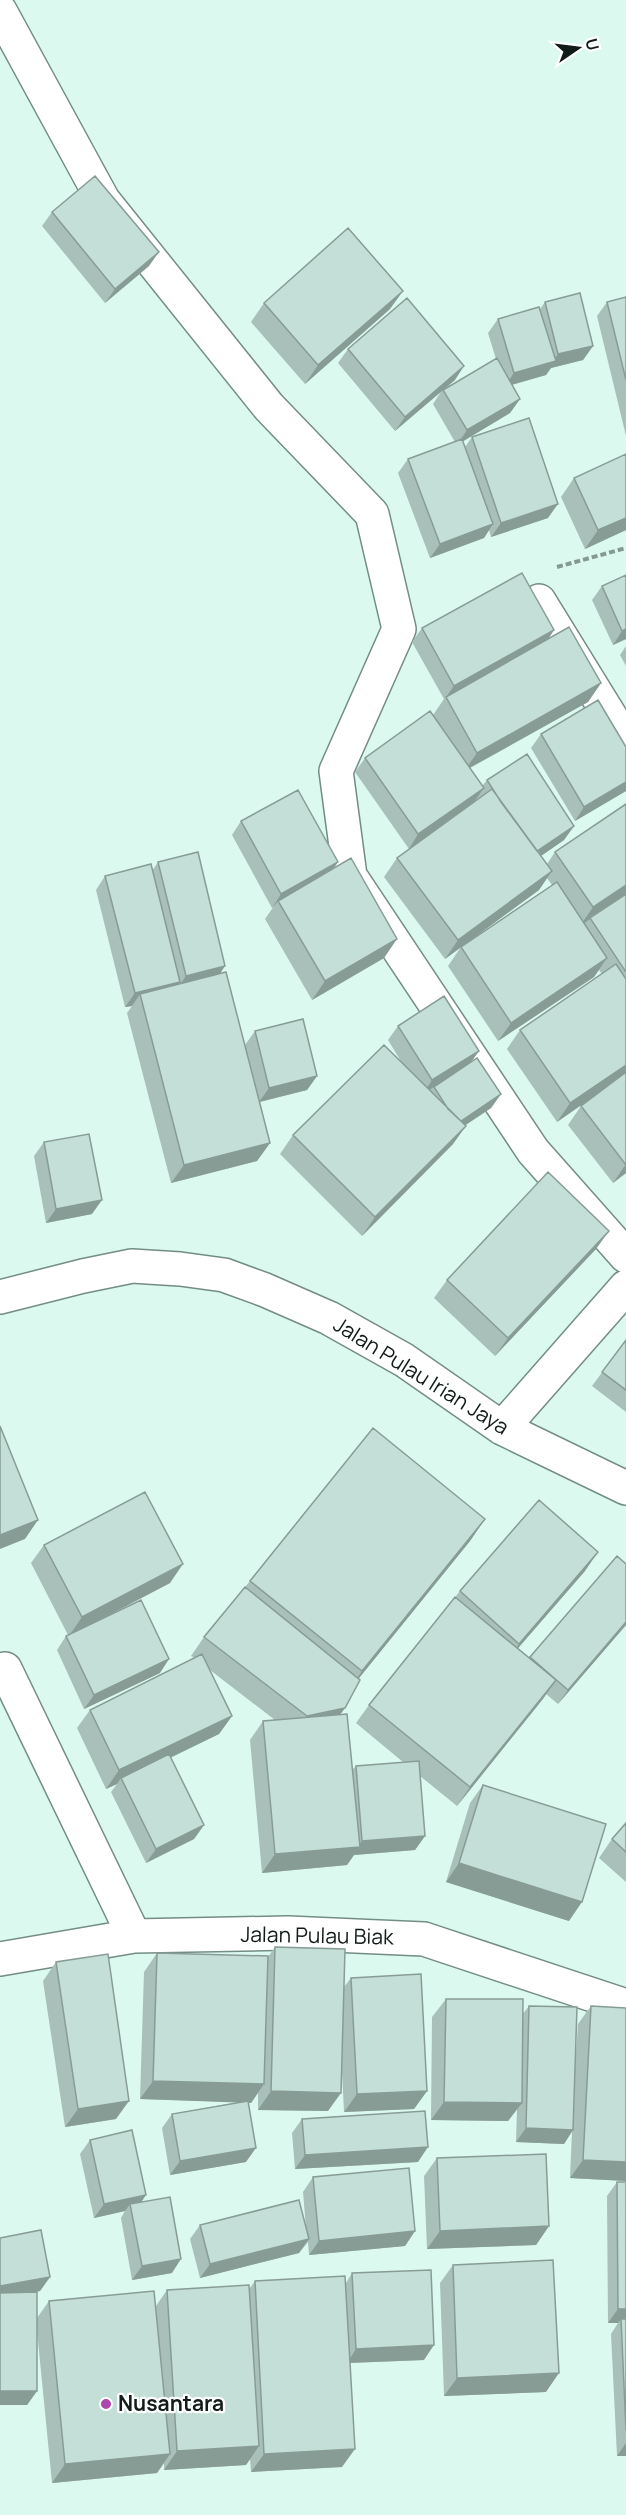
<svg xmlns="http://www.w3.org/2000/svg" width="626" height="2515" font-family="Manrope,sans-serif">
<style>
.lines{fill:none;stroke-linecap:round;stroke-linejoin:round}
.minor-casing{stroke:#738d86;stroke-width:36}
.path{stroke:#849993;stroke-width:4;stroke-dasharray:6 3;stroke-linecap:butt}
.minor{stroke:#fff;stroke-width:33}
.wall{fill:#a8c0b9}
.shaded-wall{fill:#889c96}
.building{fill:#c3dfd7;stroke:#889c96;stroke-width:1.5}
.poi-dot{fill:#aa48ae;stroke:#fff;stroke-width:2}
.labels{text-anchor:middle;stroke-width:4.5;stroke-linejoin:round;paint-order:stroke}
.street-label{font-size:21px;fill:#111c19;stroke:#fff}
.poi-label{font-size:21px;font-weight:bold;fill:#111c19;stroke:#fff;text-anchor:start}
</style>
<rect width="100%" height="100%" fill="#dcf9f0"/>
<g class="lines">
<!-- minor casing -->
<g class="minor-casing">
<path id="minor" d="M0 11 103 200 269 407 372 514 399 629 336 771 350 876 533 1151 626 1256
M539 601 626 742
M0 1297 83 1276 132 1266 180 1269 224 1275 265 1290 329 1318 404 1360 502 1428 626 1488
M502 1428 626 1287
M5 1669 134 1936
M0 1959 134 1936 288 1933 424 1939 626 2006"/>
</g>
<!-- path -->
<path class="path" d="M557 567 626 548"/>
<!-- minor -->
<use href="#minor" class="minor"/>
</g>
<!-- wall -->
<path class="wall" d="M52 212 149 266 105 303 42 226Z
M626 297V436L597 316 607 302Z
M545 302 593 346 583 360 551 368 546 375 512 385 520 399 510 413 463 441 465 447 472 437 548 518 491 537 489 530 484 538 430 558 398 473 408 459 455 442 433 404 442 390 395 431 338 363 348 349 455 380 444 389 496 359 488 333 498 319 540 309Z
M264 303 390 309 305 384 251 322Z
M574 478 626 530 585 549 561 497Z
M626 575V639L613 645 592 600 602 586Z
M422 628 554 630 548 639 601 683 588 702 470 768 482 786 487 780 574 826 564 840 541 856 547 864 555 852 626 894V1173L613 1183 568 1125 581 1106 597 1094 557 1122 507 1049 520 1030 602 974 599 970 594 977 498 1041 448 966 461 947 552 885 547 878 539 890 445 959 384 877 397 858 461 812 409 849 355 772 365 758 433 715 444 699 412 642Z
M626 646V666L620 655Z
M541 734 626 791 575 821 531 748Z
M241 821 338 862 334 868 384 958 312 1000 265 919 274 906 272 908 232 835Z
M158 862 221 973 245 1045 255 1031 317 1076 307 1090 260 1102 270 1143 257 1161 171 1183 127 1013 132 1006 125 1007 96 890 105 876 152 871Z
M398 1026 479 1051 470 1063 501 1094 491 1108 465 1125 453 1144 362 1236 280 1154 293 1135 402 1063 388 1040Z
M44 1142 92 1214 46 1223 34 1156Z
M596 1249 495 1356 434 1298 447 1280Z
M626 1340V1412L592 1386Z
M485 1519 470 1541 358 1679 345 1708 340 1714 352 1770 356 1766 403 1762 356 1723 369 1705 460 1591 585 1571 518 1648 530 1658 617 1556 626 1625 558 1704 546 1694 457 1806 420 1776 425 1836 415 1850 354 1855 347 1865 262 1873 250 1740 263 1721 275 1720 210 1670 232 1716 219 1734 170 1758 204 1825 194 1839 146 1863 111 1792 117 1784 106 1789 77 1728 90 1710 195 1658 191 1656 204 1637 250 1581Z
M44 1545 170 1583 84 1628 160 1673 84 1709 57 1650 66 1636 68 1635 31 1563Z
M483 1785 569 1921 446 1882 470 1803Z
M626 1823V1882L599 1858 612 1839Z
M275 1947 344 1987 351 1978 427 2091 414 2109 344 2112 342 2072 328 2111 258 2110V2093L251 2103H248L246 2162 170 2175 162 2128 172 2114 238 2102 140 2099 144 1972 157 1953 268 1957Z
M56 1962 116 2119 65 2127 43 1981Z
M446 1999 522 2015 529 2006 575 2068 578 2024 591 2006 626 2181 570 2178 572 2131 564 2144 516 2142 517 2109 508 2121 431 2120 432 2017Z
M302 2119 418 2162 295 2169 292 2133Z
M90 2140 142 2202 172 2273 132 2280 121 2218 125 2211 94 2218 80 2154Z
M437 2158 549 2226 536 2245 427 2249 424 2176Z
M313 2177 415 2231 405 2246 309 2255 308 2242 299 2253 200 2278 190 2239 200 2225 306 2228 303 2192Z
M617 2182H626V2456H617L611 2334 618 2323H608L607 2196Z
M0 2238 50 2277 40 2291 33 2293 37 2318 49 2301 156 2306 167 2290 250 2288 255 2281 346 2283 352 2273 424 2360 350 2363 342 2467 251 2472 250 2459 246 2465 164 2470V2463L157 2473 52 2483 37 2331V2391L27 2405H0Z
M453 2265 546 2392 444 2396 440 2283Z"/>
<!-- shaded-wall -->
<path class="shaded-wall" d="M159 252 149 266 105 303 115 289Z
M403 291 390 309 305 384 318 365Z
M593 346 583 360 551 368 546 375 504 387 514 373 553 361 558 354Z
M464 366 455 380 395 431 405 417Z
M520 399 510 413 457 445 467 430Z
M558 504 548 518 491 537 501 523Z
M626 518V530L585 549 598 530Z
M493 524 484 538 430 558 440 544Z
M626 629V639L613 645 622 631Z
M554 630 545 644 446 697 454 686Z
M601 683 588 702 464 771 477 753Z
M626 782V791L575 821 584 807Z
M484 788 474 802 409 849 418 834Z
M574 826 564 840 525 867 534 852Z
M338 862 328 876 278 901 274 906 272 908 281 894Z
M552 871 539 890 445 959 458 940Z
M626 885V894L580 926 593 907Z
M397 939 384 958 312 1000 325 981Z
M607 958 594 977 498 1041 511 1023Z
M225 966 216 980 176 990 186 976Z
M180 982 170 996 140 994 132 1006 125 1007 135 993Z
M479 1051 469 1065 423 1094 432 1080Z
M626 1065V1074L557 1122 570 1103Z
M317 1076 307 1090 259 1102 269 1088Z
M501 1094 491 1108 448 1137 458 1123Z
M466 1126 453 1144 362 1236 375 1217Z
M270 1143 257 1161 171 1183 184 1165Z
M626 1164V1173L613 1183Z
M102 1200 92 1214 46 1223 56 1209Z
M609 1231 596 1249 495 1356 508 1338Z
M485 1519 470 1541 347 1693 362 1671Z
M38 1520 25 1539 0 1549V1535Z
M598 1552 585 1571 506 1662 519 1644Z
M183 1564 170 1583 69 1636 82 1617Z
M626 1622V1625L558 1704 568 1690Z
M169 1659 160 1673 84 1709 94 1695Z
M556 1680 543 1699 457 1806 470 1787Z
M345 1708 332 1726 307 1716Z
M232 1716 219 1734 122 1781 121 1778 117 1784 106 1789 119 1770Z
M204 1825 194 1839 146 1863 156 1849Z
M425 1836 415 1850 354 1855 347 1865 262 1873 275 1854 357 1847 362 1841Z
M459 1863 582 1902 569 1921 446 1882Z
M153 2081 264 2084 251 2103 140 2099Z
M271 2091 341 2093 328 2111 258 2110Z
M427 2091 414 2109 344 2112 357 2094Z
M129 2101 116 2119 65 2127 78 2109Z
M444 2102 522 2103 508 2121 431 2120Z
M526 2128 573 2130 564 2144 516 2142Z
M428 2147 418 2162 295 2169 305 2155Z
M256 2148 246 2162 170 2175 180 2161Z
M583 2160 626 2162V2181L570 2178Z
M146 2195 137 2209 130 2204 125 2211 94 2218 104 2204Z
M549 2226 536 2245 427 2249 440 2231Z
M415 2231 405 2246 309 2255 319 2241Z
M309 2239 299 2253 200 2278 210 2264Z
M181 2259 172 2273 132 2280 142 2266Z
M50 2277 40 2291 0 2299V2286Z
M618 2309H626V2323L621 2319 618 2323H608Z
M434 2345 424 2360 347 2363 356 2349Z
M559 2373 546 2392 444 2396 457 2378Z
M0 2391H37L27 2405H0Z
M626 2443V2456H617Z
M259 2446 246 2465 164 2470 177 2451Z
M355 2449 342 2467 251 2472 264 2454Z
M170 2454 157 2473 52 2483 65 2464Z"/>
<!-- building -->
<path class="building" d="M95 176 159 252 115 289 52 212Z
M348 228 403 291 318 365 264 303Z
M580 293 593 346 558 354 545 302Z
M626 297V380L607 302Z
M407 298 464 366 405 417 348 349Z
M539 307 556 361 514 373 498 319Z
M497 358 520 399 467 430 443 390Z
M529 418 558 504 501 523 472 437Z
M462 439 493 524 440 544 408 459Z
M626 454V518L598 530 574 478Z
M522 573 554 630 454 686 422 628Z
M626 575V629L622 631 602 586Z
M569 627 601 683 477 753 446 697Z
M598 700 626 747V782L584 807 541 734Z
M430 711 484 788 418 834 365 758Z
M527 754 574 826 537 851 501 802 487 780Z
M492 789 552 871 458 940 397 858Z
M298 790 338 862 281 894 241 821Z
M626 804V885L593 907 555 852Z
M198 852 225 966 186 976 158 862Z
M351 858 397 939 325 981 278 901Z
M151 864 180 982 135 993 105 876Z
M557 882 607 958 511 1023 461 947Z
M626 894V972L590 918Z
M616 964 626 979V1065L570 1103 520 1030Z
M226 972 270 1143 184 1165 140 994Z
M444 996 479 1051 432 1080 398 1026Z
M303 1019 317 1076 269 1088 255 1031Z
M384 1045 466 1126 375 1217 293 1135Z
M477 1058 501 1094 461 1121 448 1109 434 1087Z
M626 1072V1165L581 1106Z
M89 1134 102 1200 56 1209 44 1142Z
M548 1172 609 1231 508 1338 447 1280Z
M626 1340V1390L602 1372Z
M0 1426 38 1520 0 1535Z
M373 1428 485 1519 362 1671 250 1581Z
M145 1492 183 1564 82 1617 44 1545Z
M539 1500 598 1552 519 1644 460 1591Z
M617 1556 626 1564V1622L568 1690 530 1657Z
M245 1587 360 1680 345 1708 307 1716 204 1637Z
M455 1597 556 1680 470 1787 369 1705Z
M141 1600 169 1659 94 1695 66 1636Z
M202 1654 232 1716 119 1770 90 1710Z
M347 1714 360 1847 275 1854 263 1721Z
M169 1754 204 1825 156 1849 121 1778Z
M419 1761 425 1836 362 1841 356 1766Z
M483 1785 606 1824 582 1902 459 1863Z
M626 1823V1852L612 1839Z
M275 1947 345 1949 341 2093 271 2091Z
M157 1953 268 1956 264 2084 153 2081Z
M108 1954 129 2101 78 2109 56 1962Z
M421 1974 427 2091 357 2094 351 1978Z
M446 1999H523L522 2103 444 2102Z
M529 2006 577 2007 573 2130 526 2128Z
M591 2006 626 2008V2162L583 2160Z
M248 2101 256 2148 180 2161 172 2114Z
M425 2111 428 2147 305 2155 302 2119Z
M132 2130 146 2195 104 2204 90 2140Z
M546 2154 549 2226 440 2231 437 2158Z
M409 2168 415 2231 319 2241 313 2177Z
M617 2182H626V2309H618Z
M170 2197 181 2259 142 2266 130 2204Z
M299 2200 309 2239 210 2264 200 2225Z
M41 2230 50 2277 0 2286V2238Z
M553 2260 559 2373 457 2378 453 2265Z
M431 2270 434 2345 356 2349 352 2273Z
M345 2276 355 2449 264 2454 255 2281Z
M249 2285 259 2446 177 2451 167 2290Z
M154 2291 170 2454 65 2464 49 2301Z
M37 2292V2391H0V2293Z
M621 2319H626V2430Z"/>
<!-- markers -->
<circle class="poi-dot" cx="106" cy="2404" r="6"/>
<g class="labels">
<!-- street labels -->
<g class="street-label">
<text transform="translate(421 1376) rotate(32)" y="7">Jalan Pulau Irian Jaya</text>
<text transform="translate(317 1936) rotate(1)" y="7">Jalan Pulau Biak</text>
</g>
<!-- poi labels -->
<g class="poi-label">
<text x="118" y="2411">Nusantara</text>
</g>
</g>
<!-- north arrow -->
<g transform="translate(578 48) rotate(76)" stroke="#ffffff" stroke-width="4.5" paint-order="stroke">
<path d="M0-4.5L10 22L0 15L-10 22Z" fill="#111c19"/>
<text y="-9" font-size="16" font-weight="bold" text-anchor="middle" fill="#111c19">U</text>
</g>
</svg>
